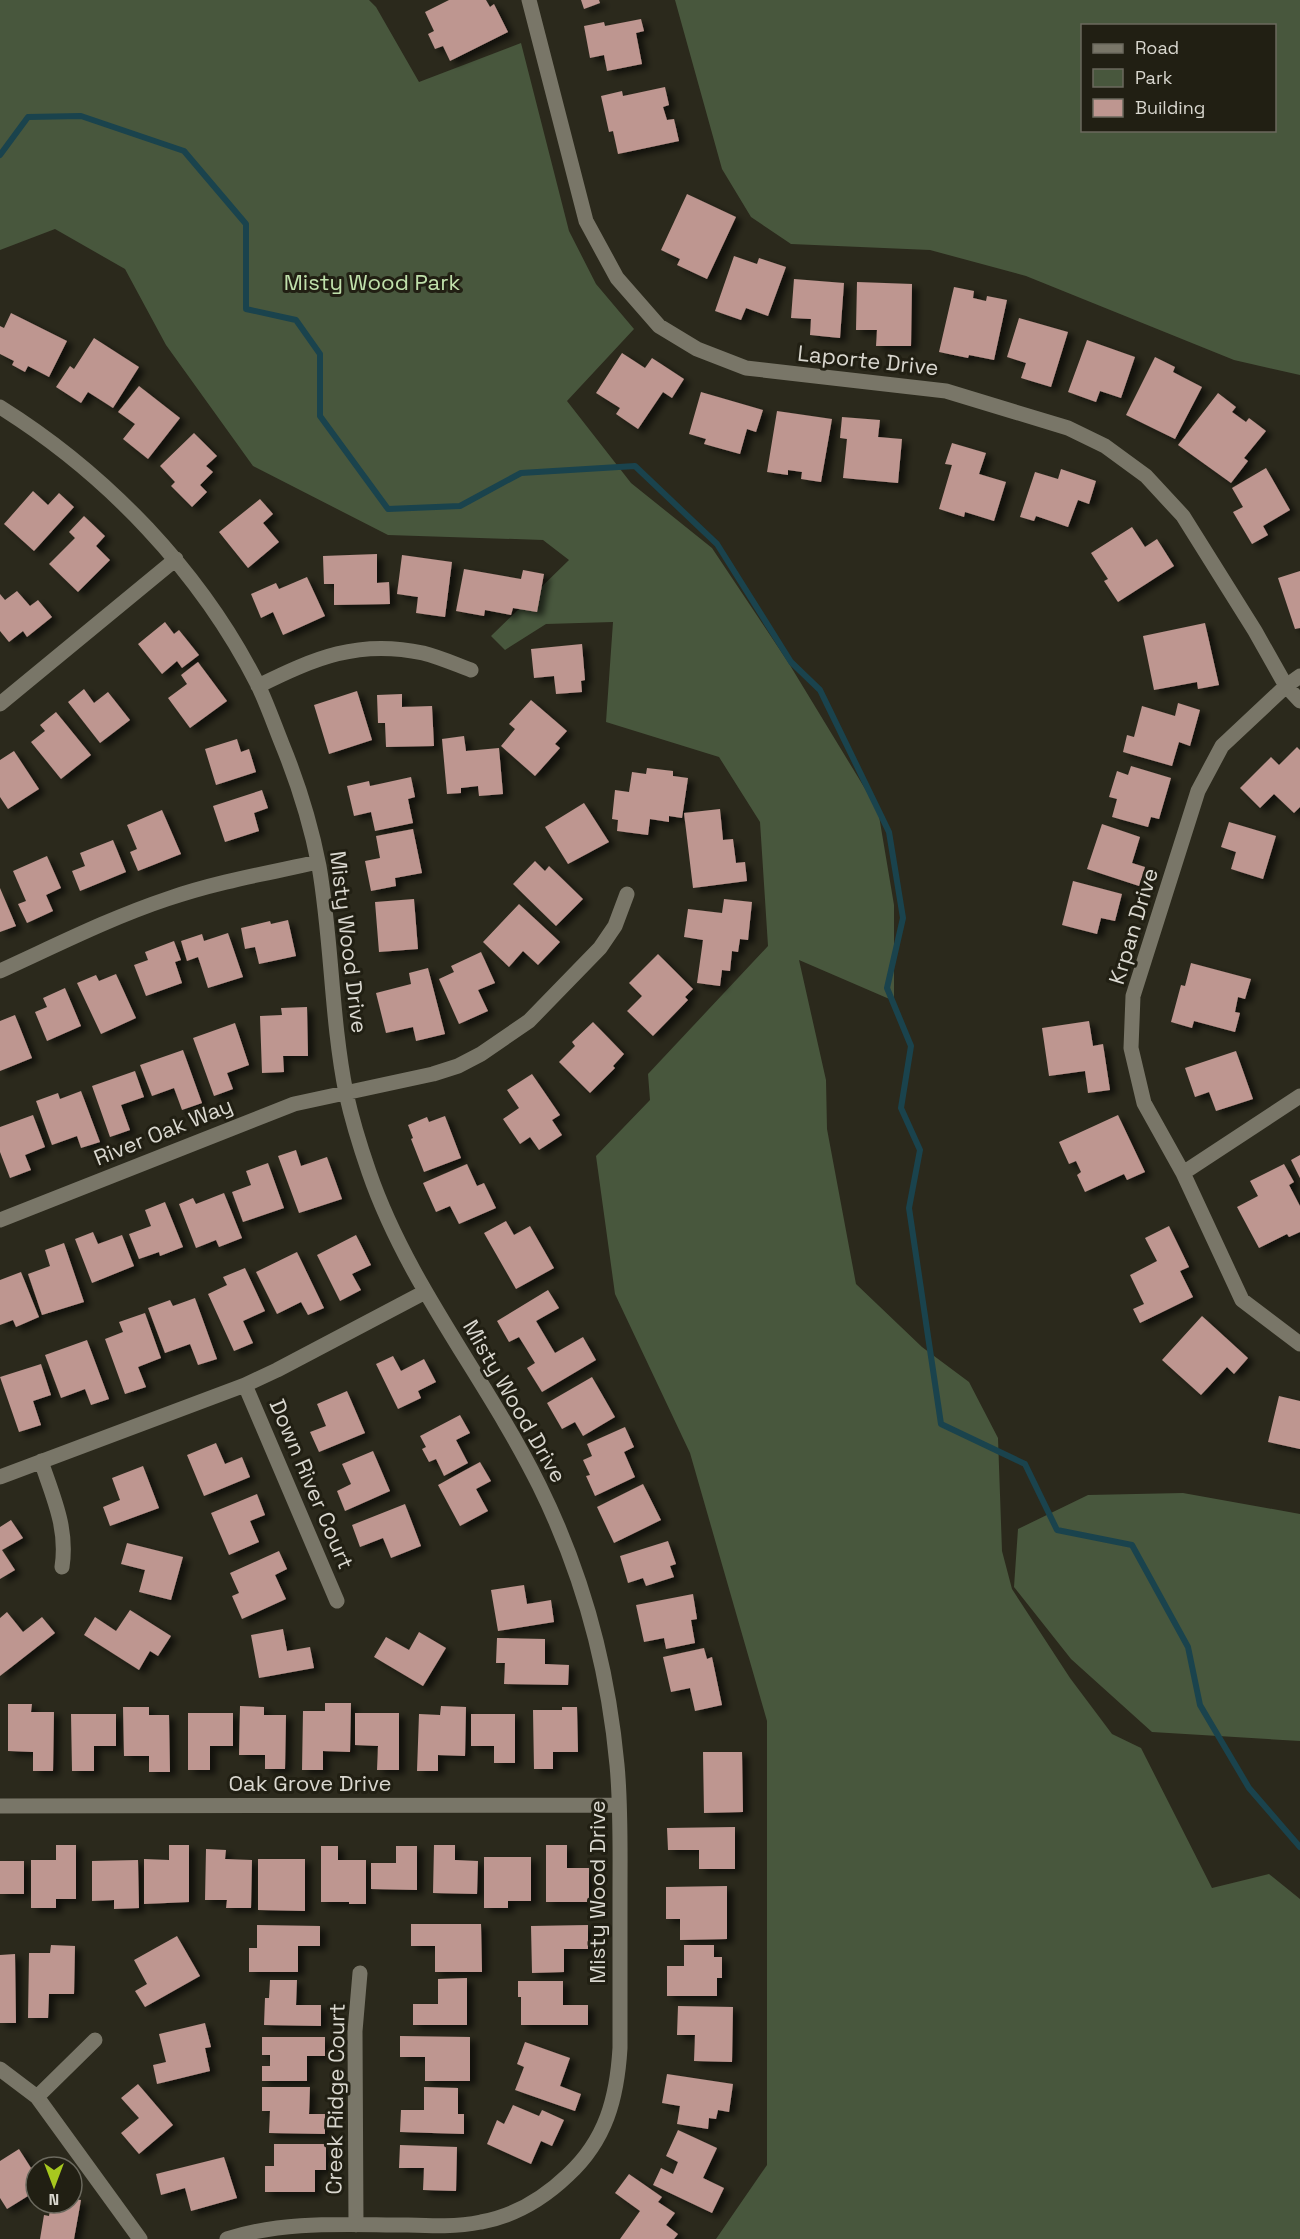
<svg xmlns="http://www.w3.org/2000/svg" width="1300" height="2239" font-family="'Space Grotesk',sans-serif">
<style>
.green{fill:#48573d;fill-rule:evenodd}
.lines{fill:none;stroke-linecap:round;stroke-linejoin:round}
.stream{stroke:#1a434d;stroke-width:6}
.building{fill:#be9690;filter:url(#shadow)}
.minor{stroke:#797668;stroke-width:15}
.labels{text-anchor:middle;stroke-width:6;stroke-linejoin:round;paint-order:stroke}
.park-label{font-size:22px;fill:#c0e0ab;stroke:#211f13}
.street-label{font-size:22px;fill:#d9d7cf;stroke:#211f13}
</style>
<defs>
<filter id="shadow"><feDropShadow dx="6" dy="4" stdDeviation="3" flood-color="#0009"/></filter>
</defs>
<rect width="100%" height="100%" fill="#2b291c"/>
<!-- green -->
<path class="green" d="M0 0H369L376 7 419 82 521 43 569 231 596 284 634 329 567 401 631 483 712 548 788 662 878 810 894 905V1001L799 960 826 1080 827 1129 856 1284 922 1347 969 1382 998 1438 1002 1551 1012 1589 1070 1678 1112 1734 1141 1748 1212 1888 1269 1874 1300 1899V2239H716L767 2165V1721L690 1453 615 1294 596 1156 650 1100 648 1074 768 946 760 822 719 757 606 722 613 622 546 624 505 650 491 636 569 560 543 540 388 535 253 466 166 345 125 269 55 229 0 250Z
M675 0H1300V375L1234 360 1026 276 930 250 791 244 751 217 722 169ZM1082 26H1274V130H1082Z
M1183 1493 1300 1514V1741L1152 1732 1071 1659 1014 1587 1018 1529 1088 1495Z"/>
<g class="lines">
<!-- stream -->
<path class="stream" d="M0 155 28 117 81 116 184 151 246 224V309L296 320 320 354V416L388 509 460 506 521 473 635 466 717 544 791 662 820 690 889 832 903 918 887 988 911 1046 901 1108 920 1150 909 1208 941 1424 1025 1464 1057 1530 1132 1545 1188 1647 1200 1705 1249 1788 1300 1847"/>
</g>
<!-- building -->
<path class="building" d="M449 0H486L490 7 494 4 508 32 450 61 443 46 435 49 428 34 434 31 425 12Z
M581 0H599L600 3 584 9Z
M641 19 644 31 636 33 642 64 607 71 604 55 590 58 584 26 604 22 605 26Z
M665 87 669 105 663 107 667 120 674 119 679 141 618 154 613 131 609 132 601 96 622 91 623 96Z
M687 194 736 217 707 279 677 265 680 259 661 250Z
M734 256 757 264 759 258 786 267 768 316 746 308 741 320 715 311Z
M794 279 844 283 840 338 810 335 811 319 791 318Z
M857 282 912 284 911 346H876L877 330H856Z
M954 287 974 291 973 298 986 301 987 296 1007 300 994 360 969 355 968 358 939 352Z
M11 313 67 341 49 377 28 366 25 372 12 365 14 361 0 354V326L4 328Z
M1019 318 1068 332 1051 387 1021 378 1026 363 1007 357Z
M94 338 139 367 113 408 88 392 81 403 56 387 70 366 74 369Z
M1087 340 1135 357 1121 398 1100 391 1096 402 1068 392Z
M622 353 645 368 652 358 684 379 672 398 663 392 638 429 616 414 620 408 596 393Z
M1155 357 1175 367 1173 372 1202 387 1175 439 1126 415Z
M139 386 180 418 148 459 123 439 135 424 118 412Z
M701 392 763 410 756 432 747 429 740 454 704 444 706 439 689 434Z
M1218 393 1236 407 1232 412 1246 422 1249 418 1266 431 1244 458 1248 461 1231 483 1178 445Z
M777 411 832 419 821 482 801 479 802 472 788 470V475L767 472Z
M842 417 880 420 878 437 902 439 898 483 843 478 847 439 840 438Z
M194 433 217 456 206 466 213 472 200 485 207 492 192 507 171 486 175 482 160 466Z
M952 443 986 453 979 474 1006 482 994 521 965 512 964 517 939 509 952 465 945 464Z
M1266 468 1290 510 1263 526 1268 535 1252 544 1233 512 1243 507 1232 488Z
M1061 469 1096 481 1089 504 1078 500 1068 527 1036 516 1034 521 1020 517 1035 472 1058 479Z
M33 491 48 505 59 493 74 507 34 551 4 524Z
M260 499 273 514 263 523 279 542 248 568 219 532Z
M84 516 105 536 96 546 110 560 78 592 49 564 75 538 69 532Z
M1132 527 1145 547 1157 539 1174 566 1118 602 1104 581 1108 579 1091 553Z
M377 554V583L389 582 390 604 334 605V584H324L323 556Z
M402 555 452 562 445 617 416 613 418 597 397 594Z
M464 569 521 579 523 570 544 574 537 612 513 608 511 615 485 610 484 616 456 611Z
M1300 571V628L1295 629 1278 578Z
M307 577 325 616 283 635 273 612 261 618 251 594 276 583 279 589Z
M17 591 30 606 38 600 52 617 27 637 23 631 9 642 0 631V594L5 600Z
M165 622 174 634 179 630 199 655 182 668 177 661 162 674 138 644Z
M1205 623 1219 685 1198 689 1197 682 1154 690 1143 636Z
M582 644 585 680 581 681 582 692 556 694 554 676 534 678 531 649Z
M198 662 227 701 190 728 168 698 187 684 181 675Z
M84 689 94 703 108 692 130 720 100 743 68 702Z
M357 691 372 740 329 754 314 705Z
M402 694V707L432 706 434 746 386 747 385 723H378L377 695Z
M531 700 567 731 555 744 560 748 535 776 501 746 515 729 509 724Z
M1178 703 1200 710 1190 746 1179 742 1172 766 1123 752 1127 735 1134 737 1142 706 1175 716Z
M56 712 91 755 61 779 31 742 45 731 40 725Z
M464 736 466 751 499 748 503 794 479 796 478 786 461 788V793L447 794 442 739Z
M237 739 241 752 249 749 256 772 216 785 205 749Z
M1297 747 1300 750V807L1294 813 1274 794 1260 808 1240 788 1271 757 1279 765Z
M14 751 39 789 8 809 0 797V760Z
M1131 766 1171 778 1159 819 1151 817 1148 827 1112 817 1117 799 1109 797 1117 771 1128 775Z
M647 768 673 771V776L688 778 682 818 669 816V822L650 819 648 835 617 831 618 820 612 819 615 790 629 792 632 772 646 774Z
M411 777 415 797 408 799 413 823 375 831 371 812 354 816 347 786 369 781 370 786Z
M262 790 268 808 254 813 259 831 225 842 213 806Z
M584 803 609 842 568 864 545 827Z
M720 809 723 840 733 839 736 863 745 862 747 881 693 888 684 813Z
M162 810 181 854 138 871 130 852 137 849 127 825Z
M1229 822 1276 836 1263 879 1231 869 1236 852 1221 847Z
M1102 824 1140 837 1132 863 1145 867 1139 886 1087 869Z
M413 829 422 873 395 878 396 886 371 891 365 861 380 858 376 836Z
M113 840 126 872 80 891 72 871 85 866 80 853Z
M47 856 61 888 46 895 53 911 27 923 18 904 26 901 13 871Z
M535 861 545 871 549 866 583 899 556 926 513 884Z
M1073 881 1122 894 1115 921 1101 918 1097 934 1062 925Z
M0 888 16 926 0 932Z
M414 899 418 949 379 952 375 902Z
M724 899 752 902 748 940 740 939 738 952 732 951 730 971 722 970 720 986 697 983 703 940 684 937 688 909 722 913Z
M519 904 560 942 538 965 523 951 509 967 483 942Z
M288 920 296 956 259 964 255 947 245 949 241 928 270 921 271 924Z
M228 933 243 977 208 988 198 957 187 961 181 941 202 934 204 941Z
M174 941 181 960 175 962 182 983 146 996 134 965 148 960 145 952Z
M481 952 495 983 478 990 488 1011 459 1024 439 979 454 972 451 966Z
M658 954 693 989 685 997 688 1000 653 1036 627 1011 642 996 629 983Z
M1191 963 1251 979 1245 999 1238 997 1235 1012 1240 1013 1235 1032 1194 1021 1192 1028 1171 1022 1181 985 1185 986Z
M428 968 445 1034 416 1041 413 1027 386 1033 376 993 411 984 409 973Z
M116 974 136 1018 101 1034 77 983 96 975 99 981Z
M65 988 81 1026 47 1041 35 1012 47 1007 43 998Z
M307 1007 308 1056H283L284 1072 262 1073 260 1016 282 1015 281 1008Z
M15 1015 32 1058 0 1071V1021Z
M1089 1021 1093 1046 1103 1044 1110 1090 1088 1093 1085 1071 1049 1076 1042 1028Z
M593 1022 624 1054 613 1066 615 1068 590 1093 559 1062 575 1046 572 1042Z
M235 1023 249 1065 227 1073 233 1089 214 1096 193 1038Z
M183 1050 202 1103 182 1110 174 1088 152 1096 140 1065Z
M1236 1051 1253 1099 1216 1111 1209 1092 1195 1097 1185 1068Z
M135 1071 144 1097 121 1105 130 1130 110 1137 92 1086Z
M532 1074 560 1115 552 1120 562 1135 539 1150 530 1137 520 1144 503 1119 519 1108 507 1090Z
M81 1091 100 1142 81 1148 77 1136 52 1145 36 1101 58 1093 60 1099Z
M33 1115 45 1147 25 1155 31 1170 10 1178 0 1152V1127Z
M1118 1115 1145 1172 1127 1180 1124 1174 1085 1192 1077 1175 1081 1172 1076 1161 1069 1164 1059 1142Z
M445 1116 461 1158 424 1172 411 1139 413 1138 408 1125 427 1117 429 1122Z
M296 1150 301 1166 327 1157 342 1199 299 1213 278 1156Z
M1300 1155V1178L1291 1160Z
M268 1163 284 1208 243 1222 232 1192 251 1185 246 1171Z
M467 1164 477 1186 484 1183 496 1208 459 1224 450 1206 436 1212 423 1183Z
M1284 1164 1294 1182 1289 1185 1300 1206V1232L1289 1237 1287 1234 1259 1248 1237 1207 1258 1196 1250 1181Z
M224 1193 242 1238 219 1247 216 1240 196 1248 179 1204 193 1198 196 1204Z
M165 1202 183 1247 160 1256 159 1252 139 1259 129 1234 151 1226 145 1210Z
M506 1221 514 1235 530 1226 554 1268 516 1289 484 1233Z
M1169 1226 1189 1267 1180 1271 1193 1297 1140 1323 1133 1309 1144 1304 1130 1275 1157 1261 1145 1238Z
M93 1232 98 1244 122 1235 134 1266 92 1283 75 1239Z
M356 1235 371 1265 352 1274 361 1290 340 1301 317 1255Z
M64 1243 84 1302 42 1315 28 1274 50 1266 45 1250Z
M297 1252 324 1308 308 1315 301 1302 277 1314 256 1272Z
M245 1268 265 1311 243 1321 253 1343 234 1351 208 1294 227 1285 223 1277Z
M21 1272 39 1317 16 1327 13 1320 0 1325V1280Z
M548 1290 559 1308 536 1321 555 1353 583 1337 596 1360 542 1392 527 1368 535 1363 519 1337 509 1342 497 1321Z
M195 1298 217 1359 198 1365 190 1344 165 1353 148 1308 170 1300 173 1306Z
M145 1313 161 1358 138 1367 146 1387 125 1394 105 1339 123 1332 119 1322Z
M1202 1316 1248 1358 1234 1374 1227 1367 1201 1395 1162 1360Z
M87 1340 109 1399 91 1405 85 1389 61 1398 45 1355Z
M393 1356 401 1371 424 1359 436 1382 418 1391 421 1398 398 1409 376 1364Z
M41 1364 51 1395 33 1401 41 1425 19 1432 0 1377Z
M592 1377 615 1417 583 1436 575 1422 562 1429 547 1403Z
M347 1391 365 1433 319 1452 310 1432 326 1426 317 1404Z
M1279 1396 1300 1401V1449L1268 1442Z
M460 1415 470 1433 456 1440 468 1463 444 1476 436 1459 429 1462 422 1449 426 1447 420 1436Z
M625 1427 634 1447 624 1452 635 1477 595 1496 586 1476 590 1475 583 1460 592 1456 587 1444Z
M216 1443 225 1464 242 1457 250 1477 204 1496 187 1455Z
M373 1451 390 1491 345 1511 337 1491 351 1484 342 1464Z
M480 1462 491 1481 476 1489 488 1511 460 1526 438 1485Z
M143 1466 159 1508 110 1526 103 1507 120 1500 112 1478Z
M643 1484 661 1520 614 1543 597 1507Z
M257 1494 265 1515 250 1521 259 1542 229 1555 211 1513Z
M405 1504 421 1546 391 1558 383 1538 360 1547 352 1525Z
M11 1520 23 1538 2 1550 15 1570 0 1579V1527Z
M668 1541 676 1564 670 1566 674 1577 646 1586 643 1578 628 1583 620 1556Z
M127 1543 183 1557 171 1600 139 1592 145 1570 121 1564Z
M279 1551 287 1569 275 1575 286 1599 242 1619 232 1596 239 1593 230 1573Z
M524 1585 527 1604 551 1600 554 1622 498 1631 491 1590Z
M693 1594 697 1619 691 1620 695 1643 666 1649 664 1638 644 1642 636 1605Z
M130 1610 171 1636 158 1656 150 1651 139 1670 84 1635 95 1617 116 1631Z
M7 1612 23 1632 42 1617 55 1633 0 1676V1618Z
M283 1629 287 1651 310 1647 314 1668 259 1678 251 1635Z
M419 1632 446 1648 423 1686 374 1657 386 1637 409 1650Z
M497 1638 545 1639V1664L569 1665 568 1685 504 1684 505 1663H496Z
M704 1648 707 1659 712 1657 722 1705 695 1711 690 1688 671 1692 663 1657Z
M325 1703H351L350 1752 323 1751V1770H302L303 1711H325Z
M8 1704H32L31 1712H54L53 1771H33V1752L8 1751Z
M240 1706 264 1707V1715H286L285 1769H265V1755H239Z
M441 1706 466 1707 465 1756 438 1755V1771H417L419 1714 440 1715Z
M123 1707H149V1715H169L170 1772H149V1756H124Z
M562 1707H577L578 1752H553V1769H534L533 1710H562Z
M188 1713H233V1746H210V1770H188Z
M355 1713H399V1770H377L378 1746 355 1745Z
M71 1714H116V1746H94V1771H72Z
M471 1714H515V1763H494V1746H471Z
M703 1752H742L743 1812 704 1813Z
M735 1827V1869H699V1850H668L667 1828Z
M56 1845H76V1899H56V1908H31V1860H56Z
M169 1845H189V1902L144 1904V1859L169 1860Z
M434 1845H455V1860L478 1861 477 1894 433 1893Z
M546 1845H567V1868H589V1902H546Z
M321 1846H338V1860H366V1904H349V1902H321Z
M396 1846H417V1890L371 1889V1863H396Z
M206 1849 226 1850 225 1859 252 1860 251 1908H226L227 1900H205Z
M484 1857H531V1901H508V1908H484Z
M258 1859H305V1911L258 1910Z
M138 1860 139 1908 114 1909V1900L92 1901V1861Z
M0 1861H24V1894H0Z
M727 1886V1939L680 1940V1919H666V1887Z
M411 1924H481L482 1972H435V1946H411Z
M257 1925 320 1926V1946H298V1972H249V1948H257Z
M588 1925V1949H564V1972L532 1973 531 1926Z
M177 1936 200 1976 145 2007 135 1991 147 1984 134 1960Z
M51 1945 75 1946 74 1994H49L48 2018H28L29 1953H50Z
M684 1945H714V1957H722V1978H717V1996H667V1966H684Z
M15 1954 16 2023H0V1955Z
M467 1978V2025H413V2004H438V1979Z
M270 1980H297L296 2005H321V2026L264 2025 265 1998H269Z
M518 1981H563V2005H588V2025H521V1997H518Z
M678 2006 733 2007 732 2062 694 2061 695 2035H677Z
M205 2023 211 2047 205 2048 210 2071 157 2084 153 2065 166 2062 159 2034Z
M400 2036 470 2037V2081H425V2057H400Z
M262 2037H325V2056H307V2081H262V2066H270V2055H262Z
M525 2042 570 2058 560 2086 581 2094 575 2111 515 2090 524 2067 517 2064Z
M667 2074 733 2084 729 2112 718 2110 716 2119 709 2118 708 2129 677 2124 680 2106 662 2103Z
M138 2084 173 2125 139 2154 121 2133 139 2118 121 2098Z
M262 2087H310L309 2114H325V2134L269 2133 270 2111H262Z
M424 2087 458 2088V2114H464V2134L400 2132 401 2110H424Z
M513 2105 539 2116 542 2110 564 2120 552 2146 541 2141 531 2164 487 2144 497 2120 504 2124Z
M678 2130 717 2148 703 2178 724 2188 712 2213 653 2185 661 2168 673 2174 678 2162 666 2156Z
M274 2144H326V2170H315V2192H265V2166H274Z
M400 2145 457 2147 456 2191 423 2190 424 2168H399Z
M19 2149 31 2168 44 2160 49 2167H36V2191L7 2209 0 2198V2161Z
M224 2157 237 2198 191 2211 185 2188 161 2195 156 2174Z
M629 2174 662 2197 658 2202 675 2213 666 2225 678 2234 674 2239H620L640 2211 615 2193Z
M72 2199 81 2200 74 2239H40L44 2215 49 2216 51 2203H72Z"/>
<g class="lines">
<!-- minor -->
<path class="minor" d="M529 0 586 221 617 278 659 326 697 349 746 368 946 391 1068 428 1105 446 1146 476 1183 516 1255 631 1286 686 1300 701
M0 407C107 474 201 572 258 685 267 704 274 724 282 744 298 783 311 825 319 866 332 941 331 1018 346 1093 352 1120 360 1146 369 1172 408 1285 486 1378 539 1485 582 1572 608 1668 617 1765 621 1807 620 1850 620 1893 620 1944 620 1996 620 2048 617 2098 606 2140 568 2175 544 2198 514 2216 481 2222 457 2227 432 2226 408 2225 347 2225 285 2220 227 2239
M1300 676 1286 686 1222 746 1198 791 1133 996 1131 1048 1144 1103 1183 1173 1242 1300 1300 1344
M258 686C315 658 358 639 423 653 439 657 455 664 471 670
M0 704 176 559
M0 971C55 946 110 918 167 899 216 882 268 873 318 862
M1183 1173 1300 1096
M0 1220 294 1104 433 1074 458 1066 481 1054 529 1021 600 948 615 926 627 894
M245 1385 337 1601
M41 1461C53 1497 68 1528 62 1567
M0 1477 245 1385 277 1370 425 1292
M0 1806 619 1805
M0 2069 37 2097 140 2239
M37 2097 95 2040
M356 2225 355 2031 360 1973"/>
</g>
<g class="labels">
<!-- park labels -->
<g class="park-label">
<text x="372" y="290">Misty Wood Park</text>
</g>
<!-- street labels -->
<g class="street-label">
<text transform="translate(868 360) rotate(6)" y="8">Laporte Drive</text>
<text transform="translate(1133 926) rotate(-73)" y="8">Krpan Drive</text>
<text transform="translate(349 942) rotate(83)" y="8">Misty Wood Drive</text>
<text transform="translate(163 1131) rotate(-22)" y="8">River Oak Way</text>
<text transform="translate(515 1401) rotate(60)" y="8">Misty Wood Drive</text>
<text transform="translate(312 1484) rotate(67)" y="8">Down River Court</text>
<text x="310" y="1791">Oak Grove Drive</text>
<text transform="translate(597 1892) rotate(-90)" y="8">Misty Wood Drive</text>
<text transform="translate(335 2099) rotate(-89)" y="8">Creek Ridge Court</text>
</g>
</g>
<!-- legend -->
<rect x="1081" y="24" width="195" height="108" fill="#211f13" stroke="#6b695e" stroke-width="1.5"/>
<rect x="1093" y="44" width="30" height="9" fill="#797668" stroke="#6b695e" stroke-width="1.5"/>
<text x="1135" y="54" font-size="18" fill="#d9d7cf">Road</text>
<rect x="1093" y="69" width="30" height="18" fill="#48573d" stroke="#6b695e" stroke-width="1.5"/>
<text x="1135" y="84" font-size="18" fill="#d9d7cf">Park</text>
<rect x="1093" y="99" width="30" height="18" fill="#be9690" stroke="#6b695e" stroke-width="1.5"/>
<text x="1135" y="114" font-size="18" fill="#d9d7cf">Building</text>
<!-- north arrow -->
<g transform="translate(54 2185) rotate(180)"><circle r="28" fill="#211f13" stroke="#6b695e" stroke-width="1.5"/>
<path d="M0-4.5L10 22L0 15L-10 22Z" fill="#a7c81f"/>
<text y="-9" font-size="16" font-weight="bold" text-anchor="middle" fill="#d9d7cf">N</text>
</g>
</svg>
